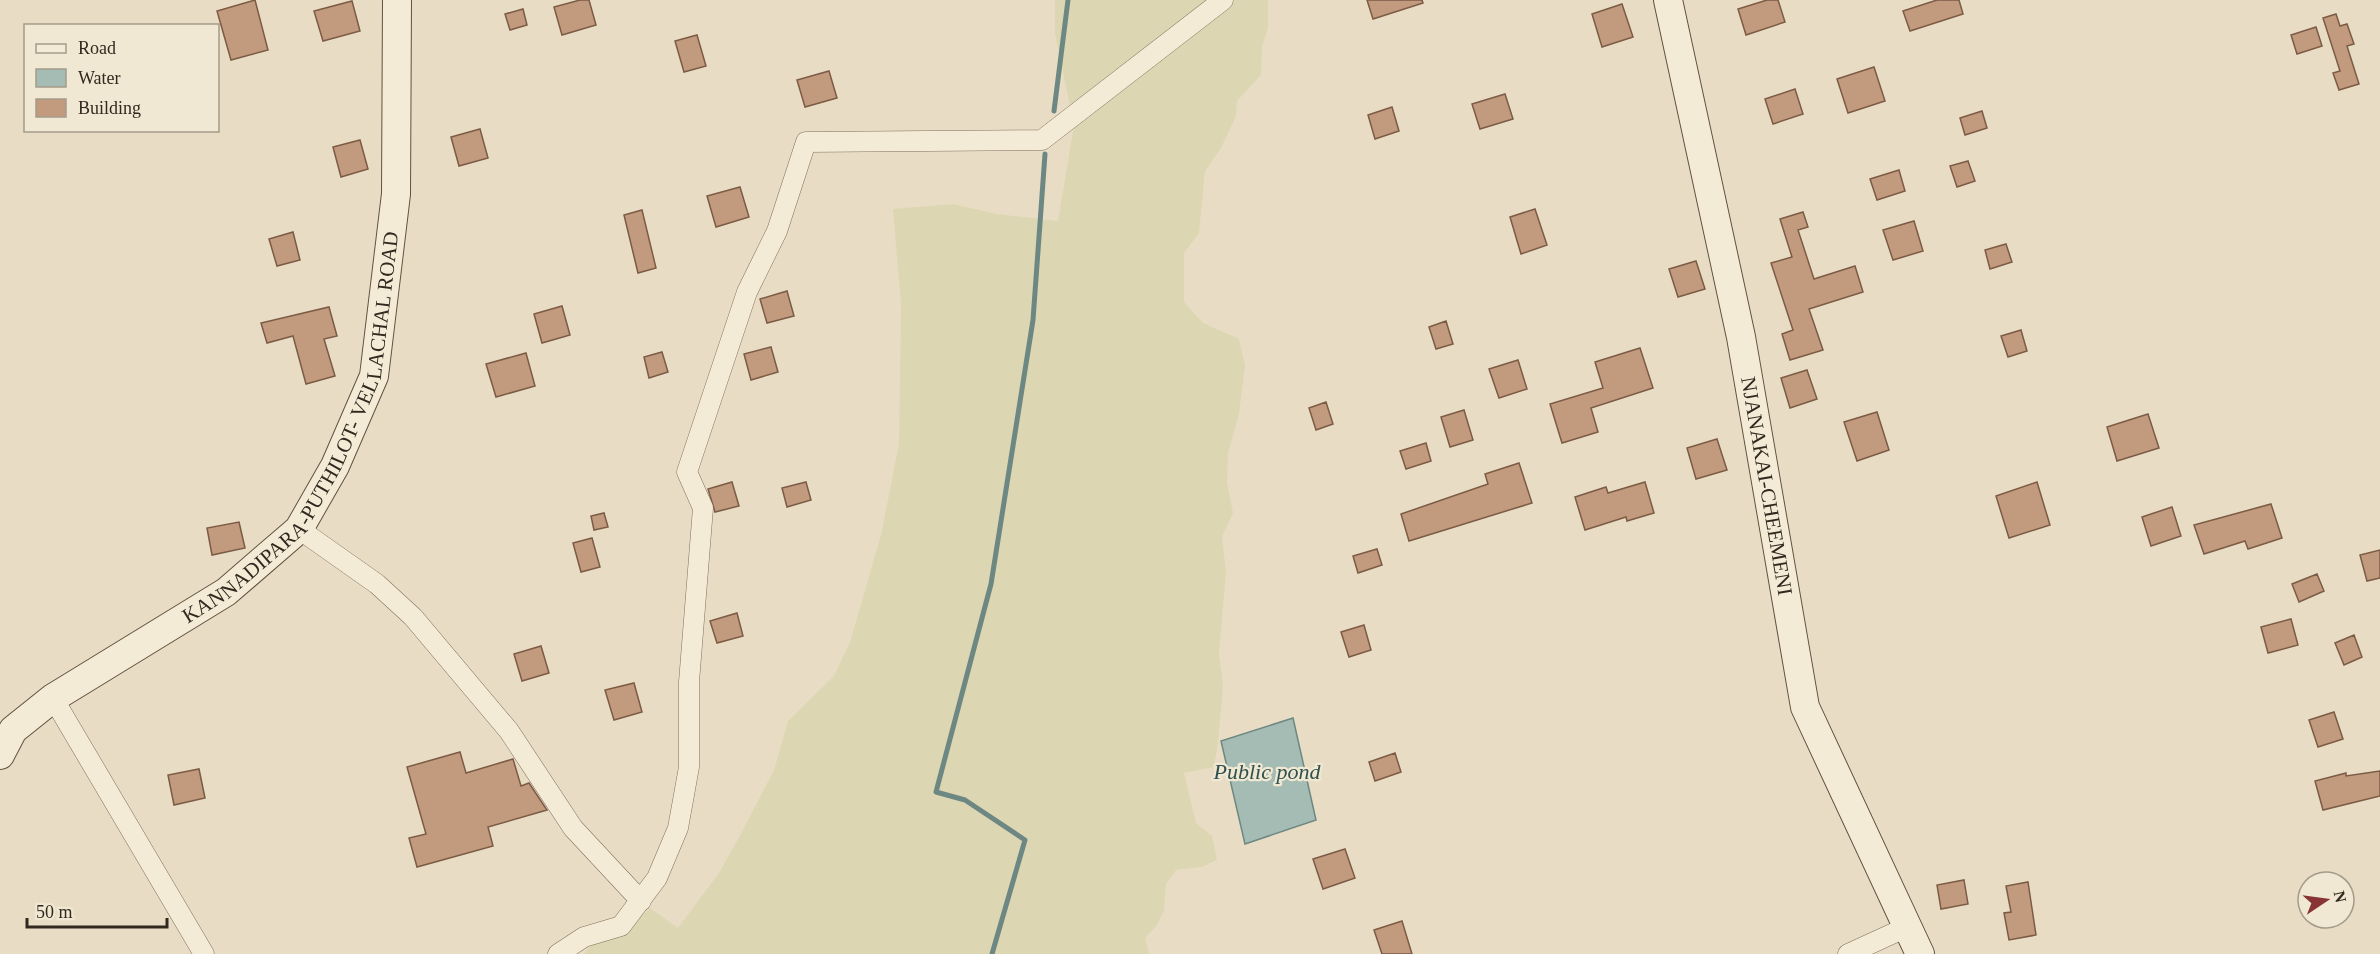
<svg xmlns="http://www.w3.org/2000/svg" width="2380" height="954" font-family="Georgia,serif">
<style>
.farmland{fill:#ddd6b2}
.water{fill:#a5bcb5;stroke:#6d8882;stroke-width:1.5}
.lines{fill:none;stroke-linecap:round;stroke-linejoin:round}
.stream{stroke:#6d8882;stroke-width:5}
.building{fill:#c29a7e;stroke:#7c5b45;stroke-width:1.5}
.street-casing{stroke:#806f5c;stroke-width:21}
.secondary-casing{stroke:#625140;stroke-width:30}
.street{stroke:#f4ebd6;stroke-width:20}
.secondary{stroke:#f4ebd6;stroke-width:28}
.labels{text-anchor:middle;stroke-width:4.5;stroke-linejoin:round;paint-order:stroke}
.street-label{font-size:21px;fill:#32281f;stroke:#f0e8d2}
.water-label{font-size:22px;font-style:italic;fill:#30504e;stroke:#f0e8d2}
</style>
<rect width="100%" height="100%" fill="#e8ddc4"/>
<!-- farmland -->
<path class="farmland" d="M1055 0H1213L1071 111 1055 33Z
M1236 0H1268V28L1262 47 1261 75 1237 101 1236 116 1221 148 1205 171 1199 233 1184 253V302L1203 323 1239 339 1245 365 1239 414 1228 453 1227 482 1233 513 1222 537 1226 572 1219 653 1223 686 1218 743 1214 767 1184 773 1196 823 1212 836 1217 860 1202 867 1176 870 1166 884 1164 911 1157 925 1145 938 1149 954H584L592 944 627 930 650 908 678 928 719 873 737 841 774 770 788 721 834 676 850 642 881 535 899 444 901 306 893 209 953 204 997 214 1058 221 1075 120Z"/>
<!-- water -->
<path class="water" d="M1293 718 1316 820 1245 844 1221 741Z"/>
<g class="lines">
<!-- stream -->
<path class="stream" d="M1054 111 1068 0
M992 954 1025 840 965 800 936 792 991 584 1033 320 1045 154"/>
</g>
<!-- building -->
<path class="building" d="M255 0 268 50 231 60 217 11Z
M580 0H589L596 25 562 35 554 7Z
M1367 0H1422L1423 3 1373 19Z
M1767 0H1778L1785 22 1746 35 1738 9Z
M1937 0H1959L1963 14 1910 31 1903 11Z
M352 1 360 31 323 41 314 11Z
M1622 4 1633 37 1602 47 1592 14Z
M523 9 527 25 510 30 505 14Z
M2336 14 2340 26 2347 24 2354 44 2347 46 2359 84 2339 90 2333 73 2340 71 2323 18Z
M2316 27 2322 46 2297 54 2291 35Z
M697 35 706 66 684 72 675 41Z
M1874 67 1885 101 1848 113 1837 79Z
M829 71 837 98 805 107 797 80Z
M1795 89 1803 114 1773 124 1765 99Z
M1505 94 1513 119 1480 129 1472 104Z
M1392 107 1399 131 1375 139 1368 115Z
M1982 111 1987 128 1965 135 1960 118Z
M480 129 488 158 459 166 451 137Z
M360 140 368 169 341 177 333 147Z
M1968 161 1975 181 1957 187 1950 166Z
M1899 170 1905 191 1877 200 1870 179Z
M740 187 749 217 716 227 707 196Z
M1535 209 1547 245 1521 254 1510 217Z
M642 210 656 268 638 273 624 215Z
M1803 212 1808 227 1798 230 1814 279 1855 266 1863 292 1809 309 1823 350 1790 360 1782 334 1793 330 1771 263 1792 257 1780 219Z
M1914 221 1923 251 1893 260 1883 230Z
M293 232 300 260 277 266 269 239Z
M2006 244 2012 262 1990 269 1985 250Z
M1696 261 1705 289 1678 297 1669 269Z
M787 291 794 316 767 323 760 299Z
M562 306 570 335 542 343 534 314Z
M329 307 337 336 324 339 335 376 306 384 293 336 267 343 261 323Z
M1446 321 1453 344 1436 349 1429 327Z
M2021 330 2027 351 2008 357 2001 336Z
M771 347 778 372 751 380 744 354Z
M1640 348 1653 388 1591 408 1598 432 1562 443 1550 404 1603 388 1595 362Z
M662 352 668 372 649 378 644 357Z
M526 353 535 386 496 397 486 364Z
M1518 360 1527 389 1499 398 1489 369Z
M1807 370 1817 399 1790 408 1781 378Z
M1326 402 1333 424 1316 430 1309 408Z
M1464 410 1473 440 1450 447 1441 417Z
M1877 412 1889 450 1857 461 1844 422Z
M2148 414 2159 448 2117 461 2107 427Z
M1717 439 1727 470 1696 479 1687 448Z
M1426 443 1431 461 1406 469 1400 451Z
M1519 463 1532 503 1409 541 1401 514 1488 484 1485 474Z
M732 482 739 506 715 512 708 489Z
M806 482 811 500 787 507 782 488Z
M1645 482 1654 513 1627 521 1626 517 1585 530 1575 497 1606 487 1608 493Z
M2037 482 2050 525 2009 538 1996 496Z
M2271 504 2282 538 2248 549 2245 541 2204 554 2194 525Z
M2172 507 2181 536 2151 546 2142 517Z
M604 513 608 527 594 530 591 516Z
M239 522 245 548 212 555 207 528Z
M592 538 600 567 581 572 573 543Z
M1377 549 1382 565 1358 573 1353 556Z
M2380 550V578L2367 581 2360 555Z
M2317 574 2324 591 2299 602 2292 584Z
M737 613 743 636 717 643 710 621Z
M2291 619 2298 645 2268 653 2261 627Z
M1364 625 1371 650 1349 657 1341 632Z
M2354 635 2362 657 2344 665 2335 643Z
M541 646 549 673 522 681 514 654Z
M634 683 642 712 614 720 605 690Z
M2334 712 2343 739 2318 747 2309 720Z
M460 752 466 773 513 759 521 786 529 783 547 810 488 827 493 846 417 867 409 838 426 834 407 767Z
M1395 753 1401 772 1375 781 1369 762Z
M199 769 205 798 174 805 168 775Z
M2380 771V796L2323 810 2315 781 2346 773V776Z
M1345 849 1355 878 1323 889 1313 859Z
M1964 880 1968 904 1941 909 1937 885Z
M2028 882 2036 935 2009 940 2004 913 2011 912 2006 886Z
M1402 921 1412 954H1382L1374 930Z"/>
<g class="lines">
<!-- street casing -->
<g class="street-casing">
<path id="street" d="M299 529 377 584 413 617 509 731 573 828 641 901
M53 698 204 954
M558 954 584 937 621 926 657 878 678 828 689 767V682L703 508 687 472 747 292 777 231 806 142 1042 140 1223 0
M1848 954 1907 927"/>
</g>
<!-- secondary casing -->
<g class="secondary-casing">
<g id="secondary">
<path id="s1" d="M1668 0 1741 337 1805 707 1920 954"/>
<path id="s2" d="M0 755 13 730 53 698 226 592 299 529 335 466 374 376 396 194 397 0"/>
</g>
</g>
<!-- street -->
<use href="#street" class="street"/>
<!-- secondary -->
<use href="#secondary" class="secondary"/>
</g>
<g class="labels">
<!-- street labels -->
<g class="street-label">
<text dy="7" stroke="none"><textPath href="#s2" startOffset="464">KANNADIPARA-PUTHILOT- VELLACHAL ROAD</textPath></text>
<text dy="7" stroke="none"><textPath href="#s1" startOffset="496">NJANAKAI-CHEEMENI</textPath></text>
</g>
<!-- water labels -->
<g class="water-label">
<text x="1267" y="779">Public pond</text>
</g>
</g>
<!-- legend -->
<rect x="24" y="24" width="195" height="108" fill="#f0e8d2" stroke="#a49b8a" stroke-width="1.5"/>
<rect x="36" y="44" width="30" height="9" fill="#f4ebd6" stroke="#a49b8a" stroke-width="1.5"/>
<text x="78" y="54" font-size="18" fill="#32281f">Road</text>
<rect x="36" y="69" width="30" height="18" fill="#a5bcb5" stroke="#a49b8a" stroke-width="1.5"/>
<text x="78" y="84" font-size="18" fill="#32281f">Water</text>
<rect x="36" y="99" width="30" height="18" fill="#c29a7e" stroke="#a49b8a" stroke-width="1.5"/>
<text x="78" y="114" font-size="18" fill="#32281f">Building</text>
<!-- north arrow -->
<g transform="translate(2326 900) rotate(77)"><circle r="28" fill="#f0e8d2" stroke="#a49b8a" stroke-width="1.5"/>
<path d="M0-4.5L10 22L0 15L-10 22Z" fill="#883434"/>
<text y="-9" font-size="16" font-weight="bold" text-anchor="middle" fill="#32281f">N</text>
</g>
<!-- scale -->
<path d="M27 918v9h140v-9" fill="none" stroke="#32281f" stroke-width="3"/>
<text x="36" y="918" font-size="18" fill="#32281f" stroke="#f0e8d2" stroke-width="4.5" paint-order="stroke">50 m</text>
</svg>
